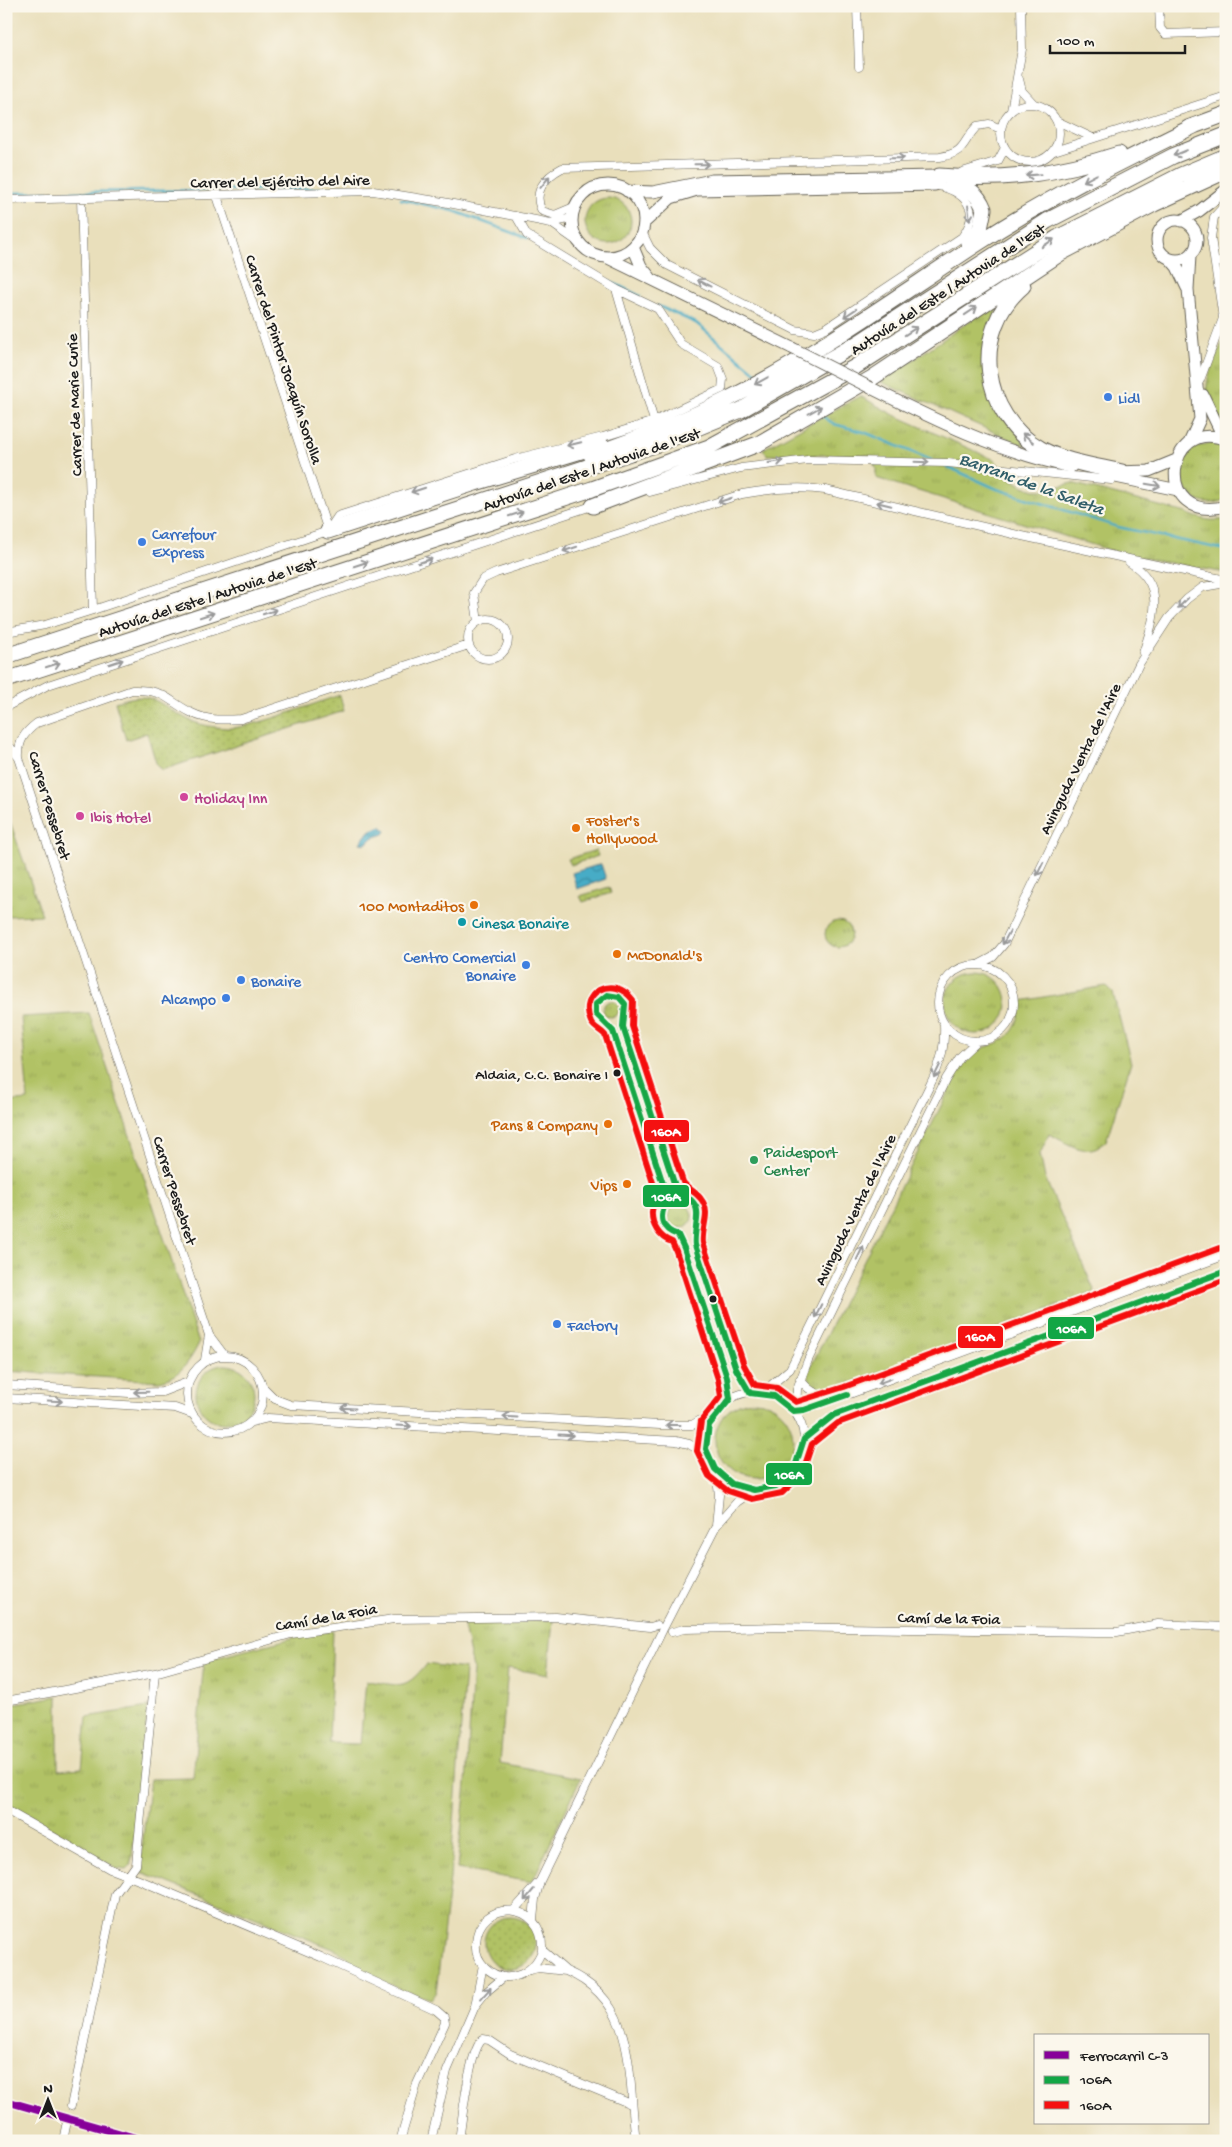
<svg xmlns="http://www.w3.org/2000/svg" width="1232" height="2147" font-family="'Gochi Hand',sans-serif">
<style>
.grass{fill:url(#grass-tufts);stroke:#666f40}
.park{fill:url(#park-dots);stroke:#666f40}
.water{fill:url(#water-waves);stroke:#326471}
.lines{fill:none;stroke-linecap:round;stroke-linejoin:round}
.stream{stroke:#47acc6;stroke-width:2.5}
.street-casing{stroke:#646054;stroke-width:9}
.secondary-casing{stroke:#646054;stroke-width:13}
.highway-casing{stroke:#646054;stroke-width:17}
.street{stroke:#fff;stroke-width:8}
.secondary{stroke:#fff;stroke-width:11}
.highway{stroke:#fff;stroke-width:15}
.secondary-bridge-casing{stroke:#646054;stroke-width:13;stroke-linecap:butt}
.secondary-bridge{stroke:#fff;stroke-width:11}
.bus-1-casing{stroke:#fbf7ec;stroke-width:10}
.bus-2-casing{stroke:#fbf7ec;stroke-width:10}
.bus-1{stroke:#12a645;stroke-width:6}
.bus-2{stroke:#f51111;stroke-width:6}
.rail-1-casing{stroke:#fbf7ec;stroke-width:11}
.rail-1{stroke:#870099;stroke-width:8}
.oneway{stroke:#999}
.shop-dot{fill:#3f7fe0;stroke:#fbf7ec;stroke-width:2}
.hotel-dot{fill:#d1479c;stroke:#fbf7ec;stroke-width:2}
.food-dot{fill:#e8710a;stroke:#fbf7ec;stroke-width:2}
.culture-dot{fill:#0f9aa8;stroke:#fbf7ec;stroke-width:2}
.bus-dot{fill:#1c1c1c;stroke:#fbf7ec;stroke-width:2}
.leisure-dot{fill:#2e9e5b;stroke:#fbf7ec;stroke-width:2}
.labels{text-anchor:middle;stroke-width:4.5;stroke-linejoin:round;paint-order:stroke}
.bus-label{font-size:15px;fill:#1c1c1c;stroke:#fbf7ec;text-anchor:end}
.street-label{font-size:16px;fill:#1c1c1c;stroke:#fbf7ec}
.shop-label{font-size:16px;fill:#366cbe;stroke:#fbf7ec;text-anchor:start}
.hotel-label{font-size:16px;fill:#b23c85;stroke:#fbf7ec;text-anchor:start}
.food-label{font-size:16px;fill:#c56008;stroke:#fbf7ec;text-anchor:end}
.culture-label{font-size:16px;fill:#0d838f;stroke:#fbf7ec;text-anchor:start}
.leisure-label{font-size:16px;fill:#27864d;stroke:#fbf7ec;text-anchor:start}
.water-label{font-size:18px;font-style:italic;fill:#2f5d68;stroke:#fbf7ec}
.line-badge{stroke:#fbf7ec;stroke-width:2}
.badge-label{font-size:14px;text-anchor:middle;font-weight:bold;fill:#fff}
</style>
<defs>
<pattern id="grass-tufts" width="24" height="20" patternUnits="userSpaceOnUse" patternTransform="scale(1.25)"><rect width="24" height="20" fill="#b1c265"/><path d="M3 7l-1-3M5 7V3M7 7l1-3M15 17l-1-3M17 17v-4M19 17l1-3" fill="none" stroke="#98a657"/></pattern>
<pattern id="park-dots" width="8" height="8" patternUnits="userSpaceOnUse" patternTransform="scale(1.25)"><rect width="8" height="8" fill="#b1c265"/><path d="M2 2h.1M6 6h.1" fill="none" stroke="#98a657" stroke-width="1.8" stroke-linecap="round"/></pattern>
<pattern id="water-waves" width="16" height="10" patternUnits="userSpaceOnUse" patternTransform="scale(1.25)"><rect width="16" height="10" fill="#47acc6"/><path d="M0 5q4-4 8 0t8 0" fill="none" stroke="#3a8ba0"/></pattern>
</defs>
<rect width="100%" height="100%" fill="#fbf7ec"/>
<filter id="ink" filterUnits="userSpaceOnUse"><feTurbulence type="fractalNoise" baseFrequency=".02" numOctaves="2"/><feDisplacementMap in="SourceGraphic" scale="10" xChannelSelector="R" yChannelSelector="G"/><feConvolveMatrix kernelMatrix="1 2 1 2 8 2 1 2 1" color-interpolation-filters="sRGB"/></filter>
<filter id="wash" filterUnits="userSpaceOnUse"><feTurbulence type="fractalNoise" baseFrequency=".0096" numOctaves="4" result="noise"/><feDisplacementMap in="SourceGraphic" scale="20" xChannelSelector="R" yChannelSelector="G"/><feGaussianBlur stdDeviation="1.12" result="paint"/><feColorMatrix in="noise" values="0 0 0 0 0 0 0 0 0 0 0 0 0 0 0 0 0 1.4 0 .05"/><feComposite in="paint" operator="in"/></filter>
<g filter="url(#wash)">
<rect width="100%" height="100%" fill="#e9dfbb"/>
<!-- grass -->
<path class="grass" d="M585 221a23 23 0 1 1 46 0a23 23 0 1 1-46 0Z
M999 301 983 357 1025 446 881 382Z
M1224 339 1226 428C1195 391 1207 378 1224 339Z
M860 396 894 415 995 460 1008 477 1023 486 1034 490H1046L1072 483 1186 513C1200 519 1211 522 1226 519V573L1126 555 876 478V468L869 455H767L763 449Z
M1212 443 1226 447V499C1182 521 1158 449 1212 443Z
M6 810 42 915 6 916Z
M825 934a13 13 0 1 1 26 0a13 13 0 1 1-26 0Z
M945 1003a31 31 0 1 1 62 0a31 31 0 1 1-62 0Z
M1106 986 1113 993 1131 1063 1106 1141C1086 1159 1070 1144 1049 1134L1040 1154 1045 1178 1095 1292 842 1386 823 1392C811 1386 808 1383 809 1370L962 1064C984 1035 1017 1056 1021 1001Z
M603 1009a8 8 0 1 1 16 0a8 8 0 1 1-16 0Z
M89 1013 199 1343C190 1361 180 1377 159 1381L6 1371V1102L28 1100 21 1017Z
M668 1216a12 12 0 1 1 24 0a12 12 0 1 1-24 0Z
M196 1394a29 29 0 1 1 58 0a29 29 0 1 1-58 0Z
M715 1440a39 39 0 1 1 78 0a39 39 0 1 1-78 0Z
M553 1620 548 1675 508 1668 500 1763 581 1778 532 1882 457 1869 466 1784 473 1669 463 1622Z
M333 1631 329 1743 360 1744 366 1681C398 1684 404 1693 426 1664L465 1669 450 1878 436 1992 430 1999 402 1990 350 1965 347 1956 333 1949 139 1871 150 1779 193 1778 204 1661 304 1635Z
M58 1696V1770L82 1768 87 1717 148 1707 131 1866 127 1870 117 1869 27 1814 6 1803V1705Z"/>
<!-- park -->
<path class="park" d="M340 695 344 711 162 770 157 766 147 733 126 740 115 702C153 690 155 702 185 718 198 725 212 727 226 728 248 730 315 703 340 695Z
M596 850 598 856 571 865 568 859Z
M609 887 611 893 583 902 580 896Z
M484 1943a26 26 0 1 1 52 0a26 26 0 1 1-52 0Z"/>
<!-- water -->
<path class="water" d="M382 826 386 831 384 834 372 838 366 844 360 843 369 831Z
M601 864 606 879 577 889 572 873Z"/>
<g class="lines">
<!-- stream -->
<path class="stream" d="M6 193 362 188
M401 199 454 211 527 238
M609 281 640 296
M658 306 696 323 760 376
M819 414 834 424 864 432 931 460
M946 466 997 489 1118 527 1226 550"/>
</g>
</g>
<g filter="url(#ink)">
<g class="lines">
<!-- street casing -->
<g class="street-casing">
<path id="street" d="M857 6 859 67
M1159 6 1160 28 1165 34 1226 32
M1019 79 1022 91 1034 104
M1001 133a29 29 0 1 1 58 0a29 29 0 1 1-58 0Z
M1011 111 1022 49 1021 6
M1057 121 1093 138
M1054 151 1226 96
M962 172 998 161 1005 148
M217 196 328 531
M81 198 93 610
M6 200 373 191 443 202 551 223 572 218
M1226 204 1214 217 1211 238 1226 338
M574 207 555 215 542 211C532 192 545 177 562 168L940 157C967 152 961 143 977 126L989 124 1001 129
M551 223 578 242
M642 232 650 248 667 265 795 330 814 333 826 328 962 237C983 209 964 191 935 185
M1215 263 1226 261
M616 289 654 421
M1200 380 1222 321
M650 492 741 468 808 460 948 463 1111 480
M1129 562C1167 585 1154 619 1143 653
M468 639a20 20 0 1 1 40 0a20 20 0 1 1-40 0Z
M478 622 474 593 483 579 496 573 742 494C770 489 797 486 825 490L1022 536 1226 580
M6 632 45 625 93 610 328 531 338 516 515 459 603 437 654 421 722 389 723 379 718 366 681 344 658 309 616 289 527 235 516 216
M6 707 48 685 595 505
M6 742 19 758
M978 965 993 957 1004 944 1139 664 1169 618 1187 599 1203 587 1226 583
M938 1003a38 38 0 1 1 76 0a38 38 0 1 1-76 0Z
M224 1355 209 1335 19 758C18 741 24 733 37 723L132 690C165 689 166 700 192 713 208 721 225 720 241 719L469 645
M187 1394a38 38 0 1 1 76 0a38 38 0 1 1-76 0Z
M205 1360 209 1335
M800 1379C811 1395 822 1396 840 1395
M6 1385 129 1393 162 1392 188 1382
M263 1387 275 1399 291 1405 660 1425H692L717 1410
M706 1441a49 49 0 1 1 98 0a49 49 0 1 1-98 0Z
M762 1393 790 1369 930 1085C941 1063 945 1048 944 1024
M6 1398 175 1408 192 1414
M793 1411 804 1410 847 1395 1226 1255
M796 1414 797 1389 808 1360 946 1079 960 1057 977 1041
M251 1422 268 1418 676 1441 689 1444 708 1456
M804 1439 834 1415 1226 1271
M716 1526 719 1495 716 1471
M672 1632 684 1629 776 1627 1097 1632H1117L1158 1624 1226 1627
M6 1701 155 1673 291 1634 394 1619 556 1617 650 1627 657 1625
M6 1810 110 1869 144 1882 321 1957 436 2010 444 2017 445 2023 417 2084 400 2141
M540 1881 663 1629 716 1526 737 1502 753 1491
M514 1910 540 1881 535 1899 533 1920
M483 1965 475 2006 486 1992 504 1977
M530 1970 538 1968 566 1971 542 1950C545 1900 478 1897 476 1943 475 1952 479 1961 485 1967 505 1987 534 1975 542 1950
M566 1971C639 2002 627 2076 636 2141
M71 2106 115 1894 136 1865 155 1673
M63 2141 66 2126
M431 2141 447 2071 475 2006
M459 2141C462 2121 469 2049 483 2039L489 2040 510 2054 631 2104"/>
</g>
<!-- secondary casing -->
<g class="secondary-casing">
<path id="secondary" d="M572 221a36 36 0 1 1 72 0a36 36 0 1 1-72 0Z
M627 191 653 192 712 180 939 176
M1157 240a20 20 0 1 1 40 0a20 20 0 1 1-40 0Z
M1181 221 1199 211 1226 190
M644 223 671 198 697 190 935 185
M633 247 641 266 650 277
M606 257 792 348
M1170 259 1177 267 1187 288
M871 388C935 420 1000 452 1071 467
M1203 395 1224 439
M1226 440C1164 415 1153 526 1226 506
M1189 443 1200 419 1188 289 1190 256
M1115 472 1149 471 1176 460
M1106 475 1178 490"/>
</g>
<!-- highway casing -->
<g class="highway-casing">
<path id="highway" d="M1188 128 1226 114
M939 176C1003 181 1058 174 1119 154
M951 185C968 186 978 193 984 209L980 229 968 243
M1023 286C970 331 981 415 1041 449 1065 462 1096 466 1122 472
M591 455C637 439 684 421 728 399 817 355 897 296 980 242 1049 197 1123 161 1196 125
M593 506 758 444 872 378 1061 253 1154 204 1226 171
M328 531 475 483 601 445
M6 656 658 444 741 410 858 343 1047 221 1173 156 1226 135
M6 680 592 489 709 447 855 367 1057 238 1181 175 1226 156"/>
</g>
<!-- street -->
<use href="#street" class="street"/>
<!-- secondary -->
<use href="#secondary" class="secondary"/>
<!-- highway -->
<use href="#highway" class="highway"/>
<!-- secondary-bridge casing -->
<g class="secondary-bridge-casing">
<path id="secondary-bridge" d="M792 348 871 388"/>
</g>
<!-- secondary-bridge -->
<use href="#secondary-bridge" class="secondary-bridge"/>
<!-- bus-1 casing -->
<g class="bus-1-casing">
<path id="bus-1" d="M750 1393 774 1396 793 1411 804 1410 847 1395
M730 1399 727 1377 684 1248 678 1235C661 1230 658 1216 667 1202L665 1190 613 1031 596 1014V1004L607 995 619 997 625 1004 623 1027 675 1186C681 1194 691 1197 695 1205 701 1214 693 1233 695 1245L736 1369 750 1393
M730 1399 709 1425 706 1449 715 1469 732 1484 754 1490 776 1486 794 1470 804 1439 834 1415 1226 1271"/>
</g>
<!-- bus-2 casing -->
<g class="bus-2-casing">
<path id="bus-2" d="M1223 1247 844 1387 796 1402 777 1388 755 1385 744 1365 703 1243C701 1227 712 1213 701 1199 696 1192 688 1189 683 1182L632 1026 633 1000C613 973 577 993 591 1022 594 1028 601 1030 605 1035L656 1192C658 1203 653 1202 652 1211 651 1224 659 1238 672 1242L676 1251 718 1379 721 1396 701 1421 697 1451 709 1476 728 1491 752 1499 782 1493 802 1474 812 1444 838 1423 1226 1280"/>
</g>
<!-- bus-1 -->
<use href="#bus-1" class="bus-1"/>
<!-- bus-2 -->
<use href="#bus-2" class="bus-2"/>
<!-- rail-1 casing -->
<g class="rail-1-casing">
<path id="rail-1" d="M6 2101 146 2141"/>
</g>
<!-- rail-1 -->
<use href="#rail-1" class="rail-1"/>
</g>
<!-- one-way arrows -->
<defs><path id="oneway-shaft" d="M-6 0H5M1.5-3L5.5 0L1.5 3" fill="none" stroke-width="1.6" stroke-linecap="round" stroke-linejoin="round" transform="scale(1.25)"/></defs>
<g class="oneway">
<use href="#oneway-shaft" transform="translate(1180 153) rotate(158)"/>
<use href="#oneway-shaft" transform="translate(897 158) rotate(-1)"/>
<use href="#oneway-shaft" transform="translate(702 164) rotate(-1)"/>
<use href="#oneway-shaft" transform="translate(1033 175) rotate(175)"/>
<use href="#oneway-shaft" transform="translate(1090 178) rotate(152)"/>
<use href="#oneway-shaft" transform="translate(545 182) rotate(-52)"/>
<use href="#oneway-shaft" transform="translate(969 213) rotate(83)"/>
<use href="#oneway-shaft" transform="translate(1048 243) rotate(-33)"/>
<use href="#oneway-shaft" transform="translate(704 283) rotate(-152)"/>
<use href="#oneway-shaft" transform="translate(971 311) rotate(-34)"/>
<use href="#oneway-shaft" transform="translate(850 313) rotate(146)"/>
<use href="#oneway-shaft" transform="translate(911 331) rotate(-33)"/>
<use href="#oneway-shaft" transform="translate(761 381) rotate(151)"/>
<use href="#oneway-shaft" transform="translate(815 410) rotate(-30)"/>
<use href="#oneway-shaft" transform="translate(1028 438) rotate(-140)"/>
<use href="#oneway-shaft" transform="translate(574 444) rotate(166)"/>
<use href="#oneway-shaft" transform="translate(776 462) rotate(-8)"/>
<use href="#oneway-shaft" transform="translate(922 462) rotate(2)"/>
<use href="#oneway-shaft" transform="translate(1153 485) rotate(10)"/>
<use href="#oneway-shaft" transform="translate(418 490) rotate(162)"/>
<use href="#oneway-shaft" transform="translate(725 500) rotate(162)"/>
<use href="#oneway-shaft" transform="translate(884 504) rotate(-167)"/>
<use href="#oneway-shaft" transform="translate(516 514) rotate(-18)"/>
<use href="#oneway-shaft" transform="translate(570 549) rotate(162)"/>
<use href="#oneway-shaft" transform="translate(425 561) rotate(-18)"/>
<use href="#oneway-shaft" transform="translate(361 564) rotate(-18)"/>
<use href="#oneway-shaft" transform="translate(1183 603) rotate(135)"/>
<use href="#oneway-shaft" transform="translate(270 612) rotate(-18)"/>
<use href="#oneway-shaft" transform="translate(207 615) rotate(-18)"/>
<use href="#oneway-shaft" transform="translate(116 662) rotate(-18)"/>
<use href="#oneway-shaft" transform="translate(53 665) rotate(-18)"/>
<use href="#oneway-shaft" transform="translate(1040 869) rotate(116)"/>
<use href="#oneway-shaft" transform="translate(1006 938) rotate(118)"/>
<use href="#oneway-shaft" transform="translate(937 1071) rotate(116)"/>
<use href="#oneway-shaft" transform="translate(860 1253) rotate(-64)"/>
<use href="#oneway-shaft" transform="translate(818 1311) rotate(116)"/>
<use href="#oneway-shaft" transform="translate(885 1381) rotate(160)"/>
<use href="#oneway-shaft" transform="translate(141 1392) rotate(179)"/>
<use href="#oneway-shaft" transform="translate(55 1401) rotate(3)"/>
<use href="#oneway-shaft" transform="translate(348 1408) rotate(-177)"/>
<use href="#oneway-shaft" transform="translate(510 1417) rotate(-177)"/>
<use href="#oneway-shaft" transform="translate(673 1425) rotate(180)"/>
<use href="#oneway-shaft" transform="translate(404 1426) rotate(3)"/>
<use href="#oneway-shaft" transform="translate(566 1435) rotate(3)"/>
<use href="#oneway-shaft" transform="translate(529 1895) rotate(130)"/>
<use href="#oneway-shaft" transform="translate(486 1993) rotate(-48)"/>
</g>
</g>
<!-- markers -->
<g class="shop-dot">
<circle cx="1108" cy="397" r="5"/>
<circle cx="142" cy="542" r="5"/>
<circle cx="526" cy="965" r="5"/>
<circle cx="241" cy="980" r="5"/>
<circle cx="226" cy="998" r="5"/>
<circle cx="557" cy="1324" r="5"/>
</g>
<g class="hotel-dot">
<circle cx="184" cy="797" r="5"/>
<circle cx="80" cy="816" r="5"/>
</g>
<g class="food-dot">
<circle cx="576" cy="828" r="5"/>
<circle cx="474" cy="905" r="5"/>
<circle cx="617" cy="954" r="5"/>
<circle cx="608" cy="1124" r="5"/>
<circle cx="627" cy="1184" r="5"/>
</g>
<circle class="culture-dot" cx="462" cy="922" r="5"/>
<g class="bus-dot">
<circle cx="617" cy="1073" r="4.5"/>
<circle cx="713" cy="1299" r="4.5"/>
</g>
<circle class="leisure-dot" cx="754" cy="1160" r="5"/>
<g class="labels">
<!-- bus labels -->
<g class="bus-label">
<text x="608" y="1079">Aldaia, C.C. Bonaire I</text>
</g>
<!-- street labels -->
<g class="street-label">
<text transform="translate(280 180) rotate(-1)" y="6">Carrer del Ejército del Aire</text>
<text transform="translate(947 288) rotate(-33)" y="6">Autovía del Este / Autovia de l'Est</text>
<text transform="translate(285 359) rotate(72)" y="6">Carrer del Pintor Joaquín Sorolla</text>
<text transform="translate(73 405) rotate(-92)" y="6">Carrer de Marie Curie</text>
<text transform="translate(591 468) rotate(-19)" y="6">Autovía del Este / Autovia de l'Est</text>
<text transform="translate(207 596) rotate(-18)" y="6">Autovía del Este / Autovia de l'Est</text>
<text transform="translate(1079 758) rotate(-64)" y="6">Avinguda Venta de l'Aire</text>
<text transform="translate(51 805) rotate(73)" y="6">Carrer Pessebret</text>
<text transform="translate(176 1190) rotate(72)" y="6">Carrer Pessebret</text>
<text transform="translate(854 1209) rotate(-64)" y="6">Avinguda Venta de l'Aire</text>
<text transform="translate(326 1616) rotate(-10)" y="6">Camí de la Foia</text>
<text transform="translate(949 1617) rotate(1)" y="6">Camí de la Foia</text>
</g>
<!-- shop labels -->
<g class="shop-label">
<text x="1118" y="403">Lidl</text>
<text x="152" y="539">Carrefour<tspan x="152" dy="18">Express</tspan></text>
<text x="516" y="962" text-anchor="end">Centro Comercial<tspan x="516" dy="18">Bonaire</tspan></text>
<text x="251" y="986">Bonaire</text>
<text x="216" y="1004" text-anchor="end">Alcampo</text>
<text x="567" y="1330">Factory</text>
</g>
<!-- hotel labels -->
<g class="hotel-label">
<text x="194" y="803">Holiday Inn</text>
<text x="90" y="822">Ibis Hotel</text>
</g>
<!-- food labels -->
<g class="food-label">
<text x="586" y="825" text-anchor="start">Foster's<tspan x="586" dy="18">Hollywood</tspan></text>
<text x="464" y="911">100 Montaditos</text>
<text x="627" y="960" text-anchor="start">McDonald's</text>
<text x="598" y="1130">Pans &amp; Company</text>
<text x="617" y="1190">Vips</text>
</g>
<!-- culture labels -->
<g class="culture-label">
<text x="472" y="928">Cinesa Bonaire</text>
</g>
<!-- leisure labels -->
<g class="leisure-label">
<text x="764" y="1157">Paidesport<tspan x="764" dy="18">Center</tspan></text>
</g>
<!-- water labels -->
<g class="water-label">
<text transform="translate(1032 483) rotate(20)" y="6">Barranc de la Saleta</text>
</g>
</g>
<g class="line-badge">
<rect x="643" y="1119" width="47" height="24" rx="5" fill="#f51111"/>
<rect x="642" y="1184" width="48" height="24" rx="5" fill="#12a645"/>
<rect x="1047" y="1316" width="48" height="24" rx="5" fill="#12a645"/>
<rect x="957" y="1325" width="47" height="24" rx="5" fill="#f51111"/>
<rect x="765" y="1462" width="48" height="24" rx="5" fill="#12a645"/>
</g>
<g class="badge-label">
<text x="666" y="1136">160A</text>
<text x="666" y="1201">106A</text>
<text x="1071" y="1333">106A</text>
<text x="980" y="1341">160A</text>
<text x="789" y="1479">106A</text>
</g>
<!-- margin -->
<rect width="1232" height="2147" fill="none" stroke="#fbf7ec" stroke-width="25"/>
<!-- legend -->
<rect x="1034" y="2034" width="175" height="90" fill="#fbf7ec" stroke="#a29f99"/>
<rect x="1044" y="2051" width="25" height="8" fill="#870099" stroke="#a29f99"/>
<text x="1080" y="2060" font-size="15" fill="#1c1c1c">Ferrocarril C-3</text>
<rect x="1044" y="2076" width="25" height="8" fill="#12a645" stroke="#a29f99"/>
<text x="1080" y="2084" font-size="15" fill="#1c1c1c">106A</text>
<rect x="1044" y="2101" width="25" height="8" fill="#f51111" stroke="#a29f99"/>
<text x="1080" y="2110" font-size="15" fill="#1c1c1c">160A</text>
<!-- north arrow -->
<g transform="translate(48 2100)" stroke="#fbf7ec" stroke-width="4" paint-order="stroke">
<path d="M0-4L9 19L0 12L-9 19Z" fill="#1c1c1c"/>
<text y="-8" font-size="14" font-weight="bold" text-anchor="middle" fill="#1c1c1c">N</text>
</g>
<!-- scale -->
<path d="M1050 45v8h135v-8" fill="none" stroke="#1c1c1c" stroke-width="2.5"/>
<text x="1057" y="45" font-size="15" fill="#1c1c1c" stroke="#fbf7ec" stroke-width="4" paint-order="stroke">100 m</text>
</svg>
